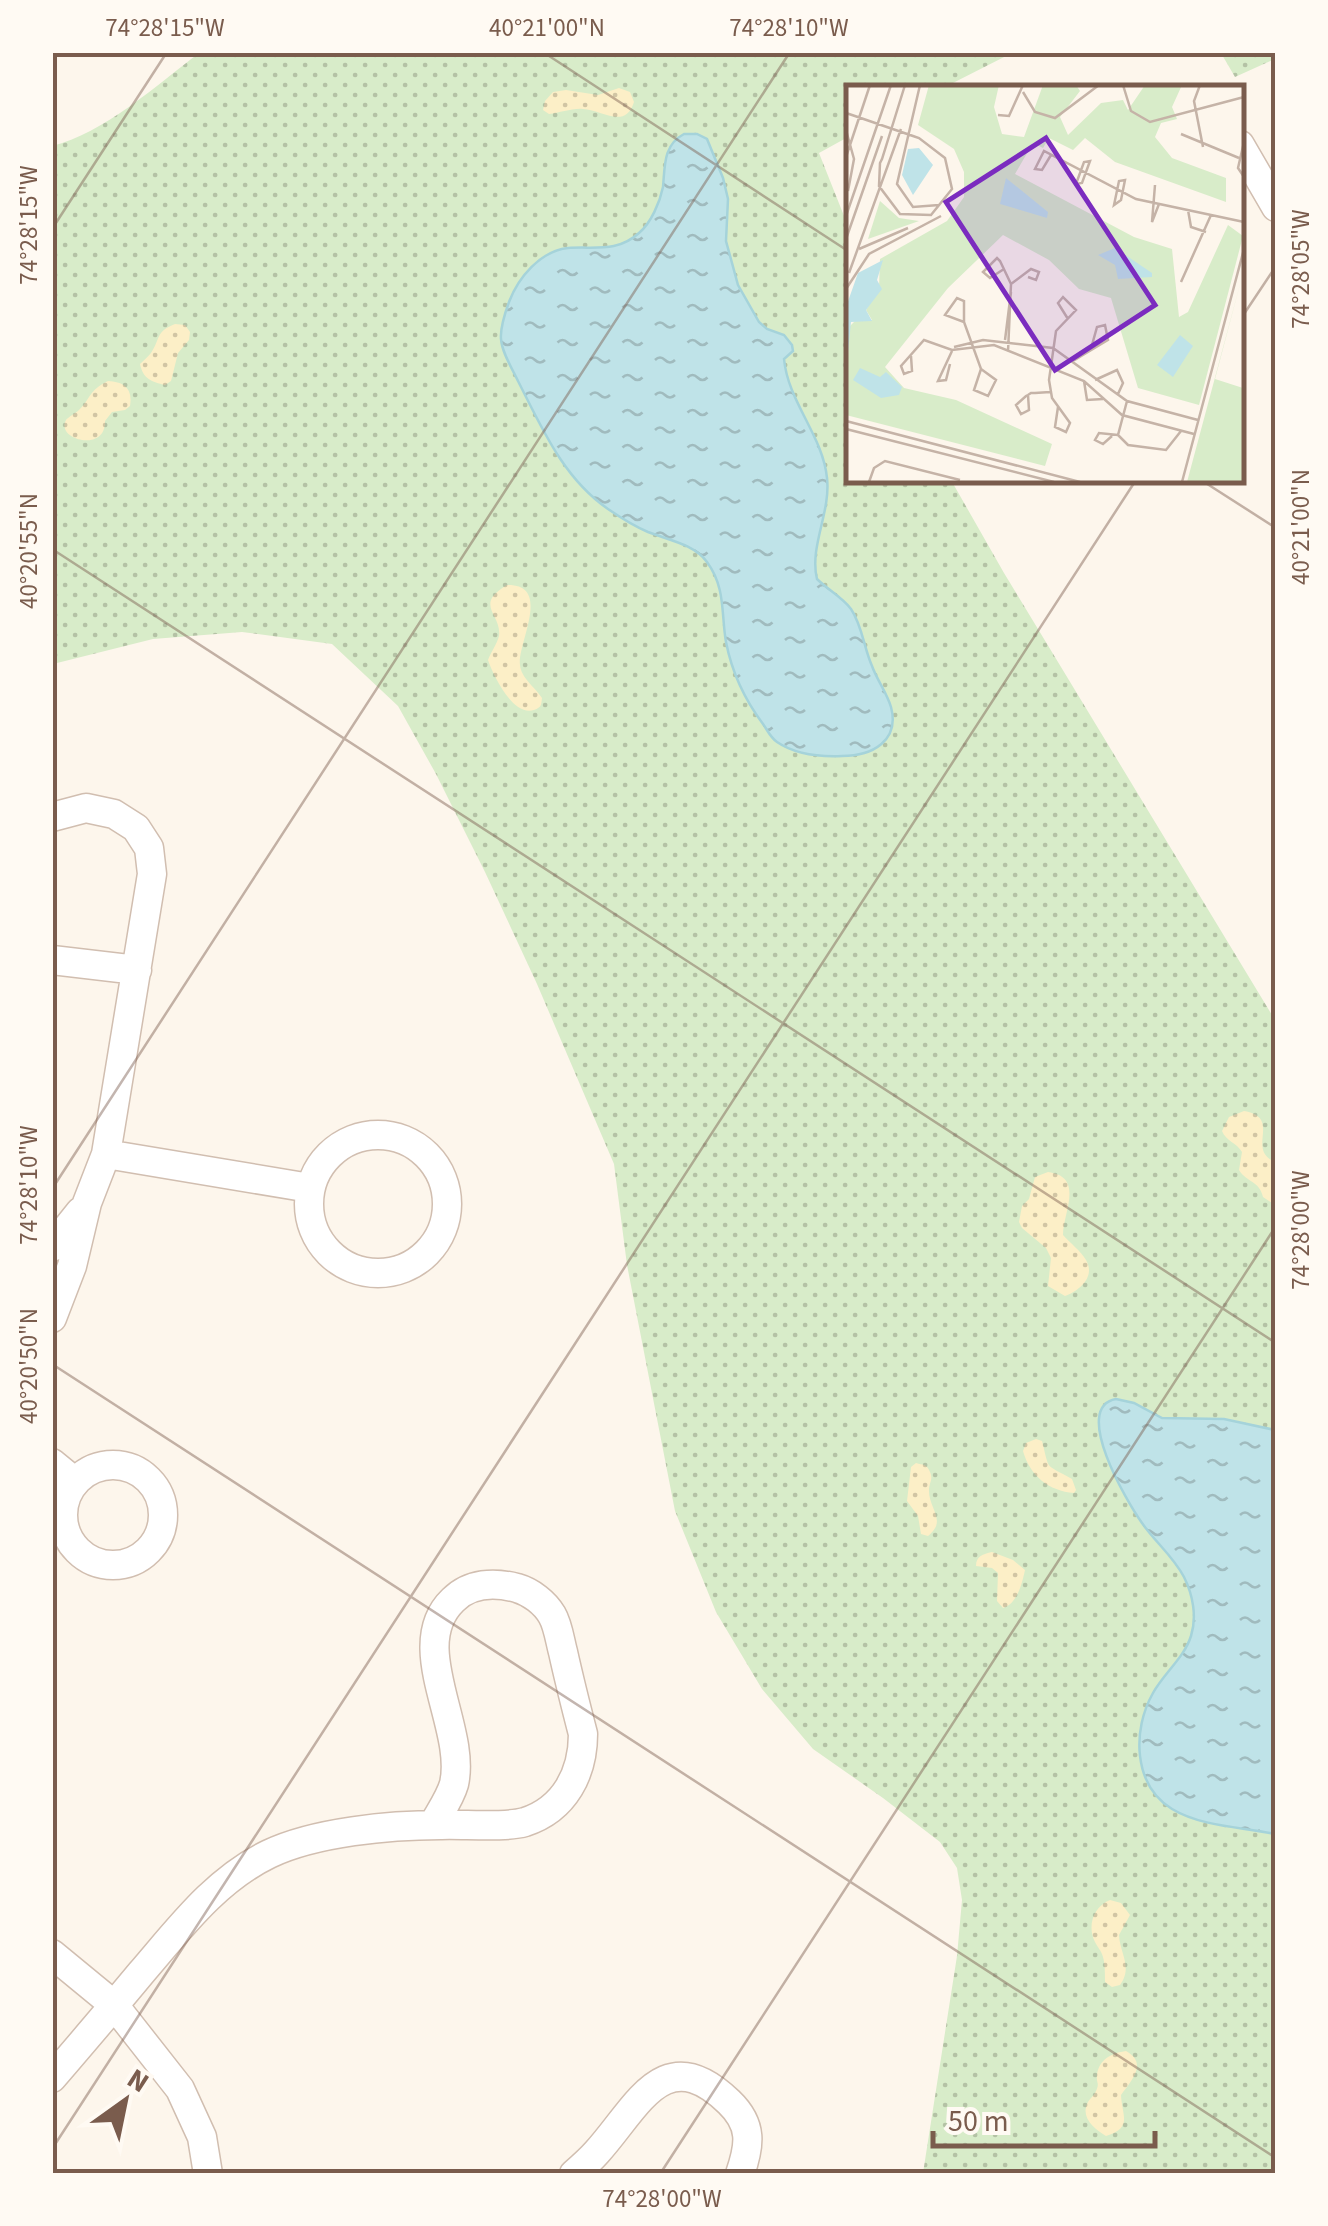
<svg xmlns="http://www.w3.org/2000/svg" width="1328" height="2226" font-family="'Source Sans 3',sans-serif">
<style>
.grass{fill:url(#grass-dots)}
.sand{fill:url(#sand-dots)}
.water{fill:url(#water-ripples);stroke:#a5d3da;stroke-width:2.5}
.lines{fill:none;stroke-linecap:round;stroke-linejoin:round}
.street-casing{stroke:#d1beb0;stroke-width:31}
.street{stroke:#fff;stroke-width:28}
.ticks{fill:none;stroke:#7a5c4d;stroke-width:2.5;stroke-opacity:0.45}
.inset-road{fill:none;stroke:#c5b3a7;stroke-width:2.5}
.view{fill:#7b2cbf;fill-opacity:0.15;stroke:#7b2cbf;stroke-width:5}
.inset-edge{fill:none;stroke:#7a5c4d;stroke-width:5}
.neatline{fill:none;stroke:#7a5c4d;stroke-width:4}
.ticks-label{font-size:25px;text-anchor:middle;fill:#7a5c4d}
</style>
<defs>
<pattern id="grass-dots" width="8" height="8" patternUnits="userSpaceOnUse" patternTransform="scale(2.5)"><rect width="8" height="8" fill="#d8ecc9"/><path d="M2 2h.1M6 6h.1" fill="none" stroke="#b4c2a5" stroke-width="1.8" stroke-linecap="round"/></pattern>
<pattern id="sand-dots" width="8" height="8" patternUnits="userSpaceOnUse" patternTransform="scale(2.5)"><rect width="8" height="8" fill="#fcefc7"/><path d="M2 2h.1M6 6h.1" fill="none" stroke="#d1c5a4" stroke-width="1.8" stroke-linecap="round"/></pattern>
<pattern id="water-ripples" width="26" height="14" patternUnits="userSpaceOnUse" patternTransform="scale(2.5)"><rect width="26" height="14" fill="#bfe3e8"/><path d="M2 4q2-2 4 0t4 0M15 11q2-2 4 0t4 0" fill="none" stroke="#a0bbbe"/></pattern>
</defs>
<rect width="100%" height="100%" fill="#fdf6ec"/>
<!-- grass -->
<path class="grass" d="M199 53H1012L945 87 848 88V137L819 153 848 226V480H951L1004 573 1275 1020V2173H923L957 1956 962 1900 957 1868 940 1842 883 1798 813 1749 762 1689 716 1612 675 1511 627 1265 614 1164 537 984 485 872 436 774 398 706 332 644 242 632 153 639 53 664 52 146C103 134 158 84 199 53Z
M1221 53H1275V59L1235 77Z"/>
<!-- sand -->
<path class="sand" d="M619 88 630 92 634 102C625 130 603 110 583 109 572 108 560 113 549 114L543 110 545 101 553 92 566 90 598 95Z
M175 324 185 325 190 332 189 340 178 353 171 381 165 385C152 382 143 379 140 364 144 360 148 357 151 353 161 338 155 332 175 324Z
M108 381C124 382 133 388 130 406L125 410 112 412 105 421C106 453 55 440 66 420 67 418 77 412 79 410 92 397 88 391 108 381Z
M507 585C553 584 517 644 520 665 521 678 535 687 542 698 541 705 542 707 534 710 513 717 493 675 488 660 491 652 497 644 499 636 502 614 473 605 507 585Z
M1244 1111C1283 1118 1245 1149 1275 1162V1205L1263 1197C1259 1180 1247 1183 1239 1170L1242 1152C1237 1143 1226 1141 1222 1131L1229 1117Z
M1048 1172C1085 1177 1063 1212 1063 1235 1070 1243 1081 1251 1086 1260 1096 1277 1079 1291 1065 1296L1048 1286 1051 1258 1046 1248 1022 1228 1019 1222 1022 1206 1029 1199 1035 1177Z
M1036 1439 1042 1441C1050 1472 1044 1463 1072 1479L1076 1490 1074 1493C1049 1491 1030 1476 1023 1451L1026 1443Z
M916 1463C923 1465 927 1464 930 1472 933 1479 930 1481 929 1489 928 1509 948 1520 928 1536L921 1534 918 1516 907 1501 911 1467Z
M992 1552 1013 1560 1025 1570C1022 1584 1017 1604 1003 1608L997 1601 998 1573 992 1568 976 1566C976 1556 983 1554 992 1552Z
M1110 1900 1121 1903 1130 1915 1119 1935C1120 1954 1133 1967 1120 1985L1112 1987 1105 1982C1105 1974 1105 1964 1103 1957 1101 1950 1098 1948 1095 1942 1087 1926 1093 1907 1110 1900Z
M1126 2051C1148 2063 1132 2080 1121 2095 1122 2116 1133 2128 1106 2136 1095 2129 1081 2119 1087 2104 1089 2099 1094 2096 1096 2091 1100 2082 1096 2084 1097 2075 1099 2059 1112 2053 1126 2051Z"/>
<!-- water -->
<path class="water" d="M684 134H697L707 139 723 178 728 199 726 241 738 285 759 322 767 329 784 335 792 345 793 351 784 359C788 402 823 436 827 478 831 512 809 547 817 579 828 590 842 597 851 609 862 625 864 648 872 666 877 680 887 693 891 707 900 741 872 756 842 756 819 757 796 755 777 742 770 737 768 731 763 724 745 700 732 673 726 642 721 614 726 588 707 562 694 544 668 540 648 532 634 526 621 518 608 509 563 478 542 428 518 381 512 368 502 353 501 339 500 328 505 313 509 302 518 278 540 251 568 248 594 246 617 253 639 233 651 223 660 202 663 187 665 166 663 145 684 134Z
M1116 1399 1134 1403 1162 1418 1224 1419 1275 1430V1834C1243 1827 1202 1827 1172 1809 1133 1785 1132 1730 1153 1693 1164 1673 1184 1658 1191 1636 1197 1617 1193 1595 1184 1577 1173 1556 1155 1542 1142 1523 1127 1502 1071 1407 1116 1399Z"/>
<g class="lines">
<!-- street casing -->
<g class="street-casing">
<path id="street" d="M1240 145 1276 207
M52 817 86 808 114 814 136 828 149 848 152 874 106 1154 87 1203 72 1266 52 1318
M52 960 137 970
M309 1204a69 69 0 1 1 138 0a69 69 0 1 1-138 0Z
M106 1154 310 1188
M52 1247 80 1212
M52 1463 74 1481
M63 1515a50 50 0 1 1 100 0a50 50 0 1 1-100 0Z
M52 1954 114 2005 180 2089 202 2137 208 2174
M52 2078C82 2043 112 2008 141 1973 179 1929 215 1880 269 1854 315 1832 390 1825 441 1825 463 1824 505 1828 525 1822 565 1809 583 1773 583 1734 576 1707 569 1679 563 1652 560 1641 558 1625 552 1615 545 1603 531 1592 517 1588 494 1582 470 1583 453 1600 405 1646 467 1727 454 1784 450 1798 440 1812 433 1825
M574 2174C582 2167 590 2160 597 2152 637 2108 664 2039 729 2102 753 2125 750 2145 740 2174"/>
</g>
<!-- street -->
<use href="#street" class="street"/>
</g>
<!-- ticks -->
<path class="ticks" d="M543 52 848 251M52 229 167 52M1240 320 1276 266M1201 480 1276 528M52 549 1276 1343M52 1189 790 52M52 1364 1276 2158M52 2149 1136 480M660 2174 1276 1226"/>
<!-- overview -->
<g transform="translate(846 85)">
<rect width="398" height="398" fill="#fdf6ec"/>
<path d="M83 0H153L148 22 156 49 178 52 197 0H230L234 6 214 32 222 50 255 18 277 15 282 25 299 0H336L326 22 331 34 315 38 309 52 326 73 380 93V117L269 77 239 53 227 65 203 53 197 63 187 58 169 89 288 152 326 164 333 232 342 227 382 140 397 151 353 320 292 303 265 213 233 204 203 175 157 150 102 203 39 282 58 303 110 315 206 359 199 381 0 330 3 242 11 234 26 235 20 225 33 202 34 174 101 136 118 112V87L108 64 72 40ZM397 188 369 294 397 303V397H341Z" fill="#d8ecc9"/>
<path d="M34 116 53 133 73 136 22 154Z" fill="#d8ecc9"/>
<path d="M73 63 87 80 67 110 56 90 62 64ZM160 93 202 127 201 133 154 119ZM269 163 306 188V192L272 194 269 180 252 170ZM37 175 31 195 36 204 20 225 26 236 5 237 2 267 0 222 12 188ZM334 250 347 261 327 292 311 280ZM14 283 34 292 40 287 56 302 53 310 35 313 7 295Z" fill="#bfe3e8"/>
<path class="inset-road" d="M74 0 51 99 67 122 93 120M277 0 285 26 304 37 398 12M354 0 348 16 357 62M177 7 189 27 209 33 253 0M0 28 6 30 67 51 73 53 99 73 106 104 85 130 54 129 33 101 34 78 36 74 59 0M152 30 163 31 177 0M0 45 8 74 2 106M335 49 393 73M398 57 392 83 398 92M205 70 196 85 189 84 198 66 290 114 398 137M0 72 24 0M244 76 236 98 230 99 238 77ZM279 95 275 115 268 120 273 96ZM309 100 306 137 313 119M342 125 345 142 360 147M0 131 45 0M0 154 36 51M13 164 62 143M158 184 144 193 137 187 151 173 154 176 165 199 162 267M3 188 55 44M335 197 365 130M165 199 185 184 193 187 190 195 182 192M0 204 23 169 95 131M118 237 99 230 111 213 118 216V237L135 284 150 295 142 311 128 305 135 284M159 255 165 207M108 262 137 255 207 263 281 316 352 335M65 271 66 286 58 289 55 281 78 255 106 265 148 260 238 296 276 330 348 349M227 276 262 255 259 240 251 242 246 260M104 279 100 295 92 296 106 266M249 295 271 285 277 298 272 309M238 296 241 315 257 314M182 310 183 325 175 329 170 320 180 311 182 310 185 308H189L204 307M212 322 209 342 220 347 224 338 206 313 203 295 210 246 230 225 217 212 212 218 222 234M0 336 234 397M0 344 208 397M272 350 282 360 320 365 335 346M272 350 281 316M266 351 257 359 249 355 253 348 272 350M23 397 28 383 39 376 114 395M336 397 398 164"/>
<path class="view" d="M200 53 309 220 209 285 100 117Z"/>
<rect width="398" height="398" class="inset-edge"/>
</g>
<!-- border -->
<rect width="1328" height="2226" fill="none" stroke="#fffaf3" stroke-width="110"/>
<!-- north arrow -->
<g transform="translate(125 2101) rotate(33)" stroke="#fffaf3" stroke-width="8" paint-order="stroke">
<path d="M0-8L18 38L0 25L-18 38Z" fill="#7a5c4d"/>
<text y="-15" font-size="28" font-weight="bold" text-anchor="middle" fill="#7a5c4d">N</text>
</g>
<!-- scale -->
<path d="M933 2131v15h222v-15" fill="none" stroke="#7a5c4d" stroke-width="5"/>
<text x="948" y="2131" font-size="30" fill="#7a5c4d" stroke="#fffaf3" stroke-width="8" paint-order="stroke">50 m</text>
<rect x="55" y="55" width="1218" height="2116" class="neatline"/>
<g class="ticks-label">
<text x="165" y="36">74°28'15"W</text>
<text x="547" y="36">40°21'00"N</text>
<text x="789" y="36">74°28'10"W</text>
<text transform="translate(28 225) rotate(-90)" y="9">74°28'15"W</text>
<text transform="translate(1300 269) rotate(-90)" y="9">74°28'05"W</text>
<text transform="translate(1300 527) rotate(-90)" y="9">40°21'00"N</text>
<text transform="translate(28 551) rotate(-90)" y="9">40°20'55"N</text>
<text transform="translate(28 1185) rotate(-90)" y="9">74°28'10"W</text>
<text transform="translate(1300 1230) rotate(-90)" y="9">74°28'00"W</text>
<text transform="translate(28 1366) rotate(-90)" y="9">40°20'50"N</text>
<text x="662" y="2207">74°28'00"W</text>
</g>
</svg>
